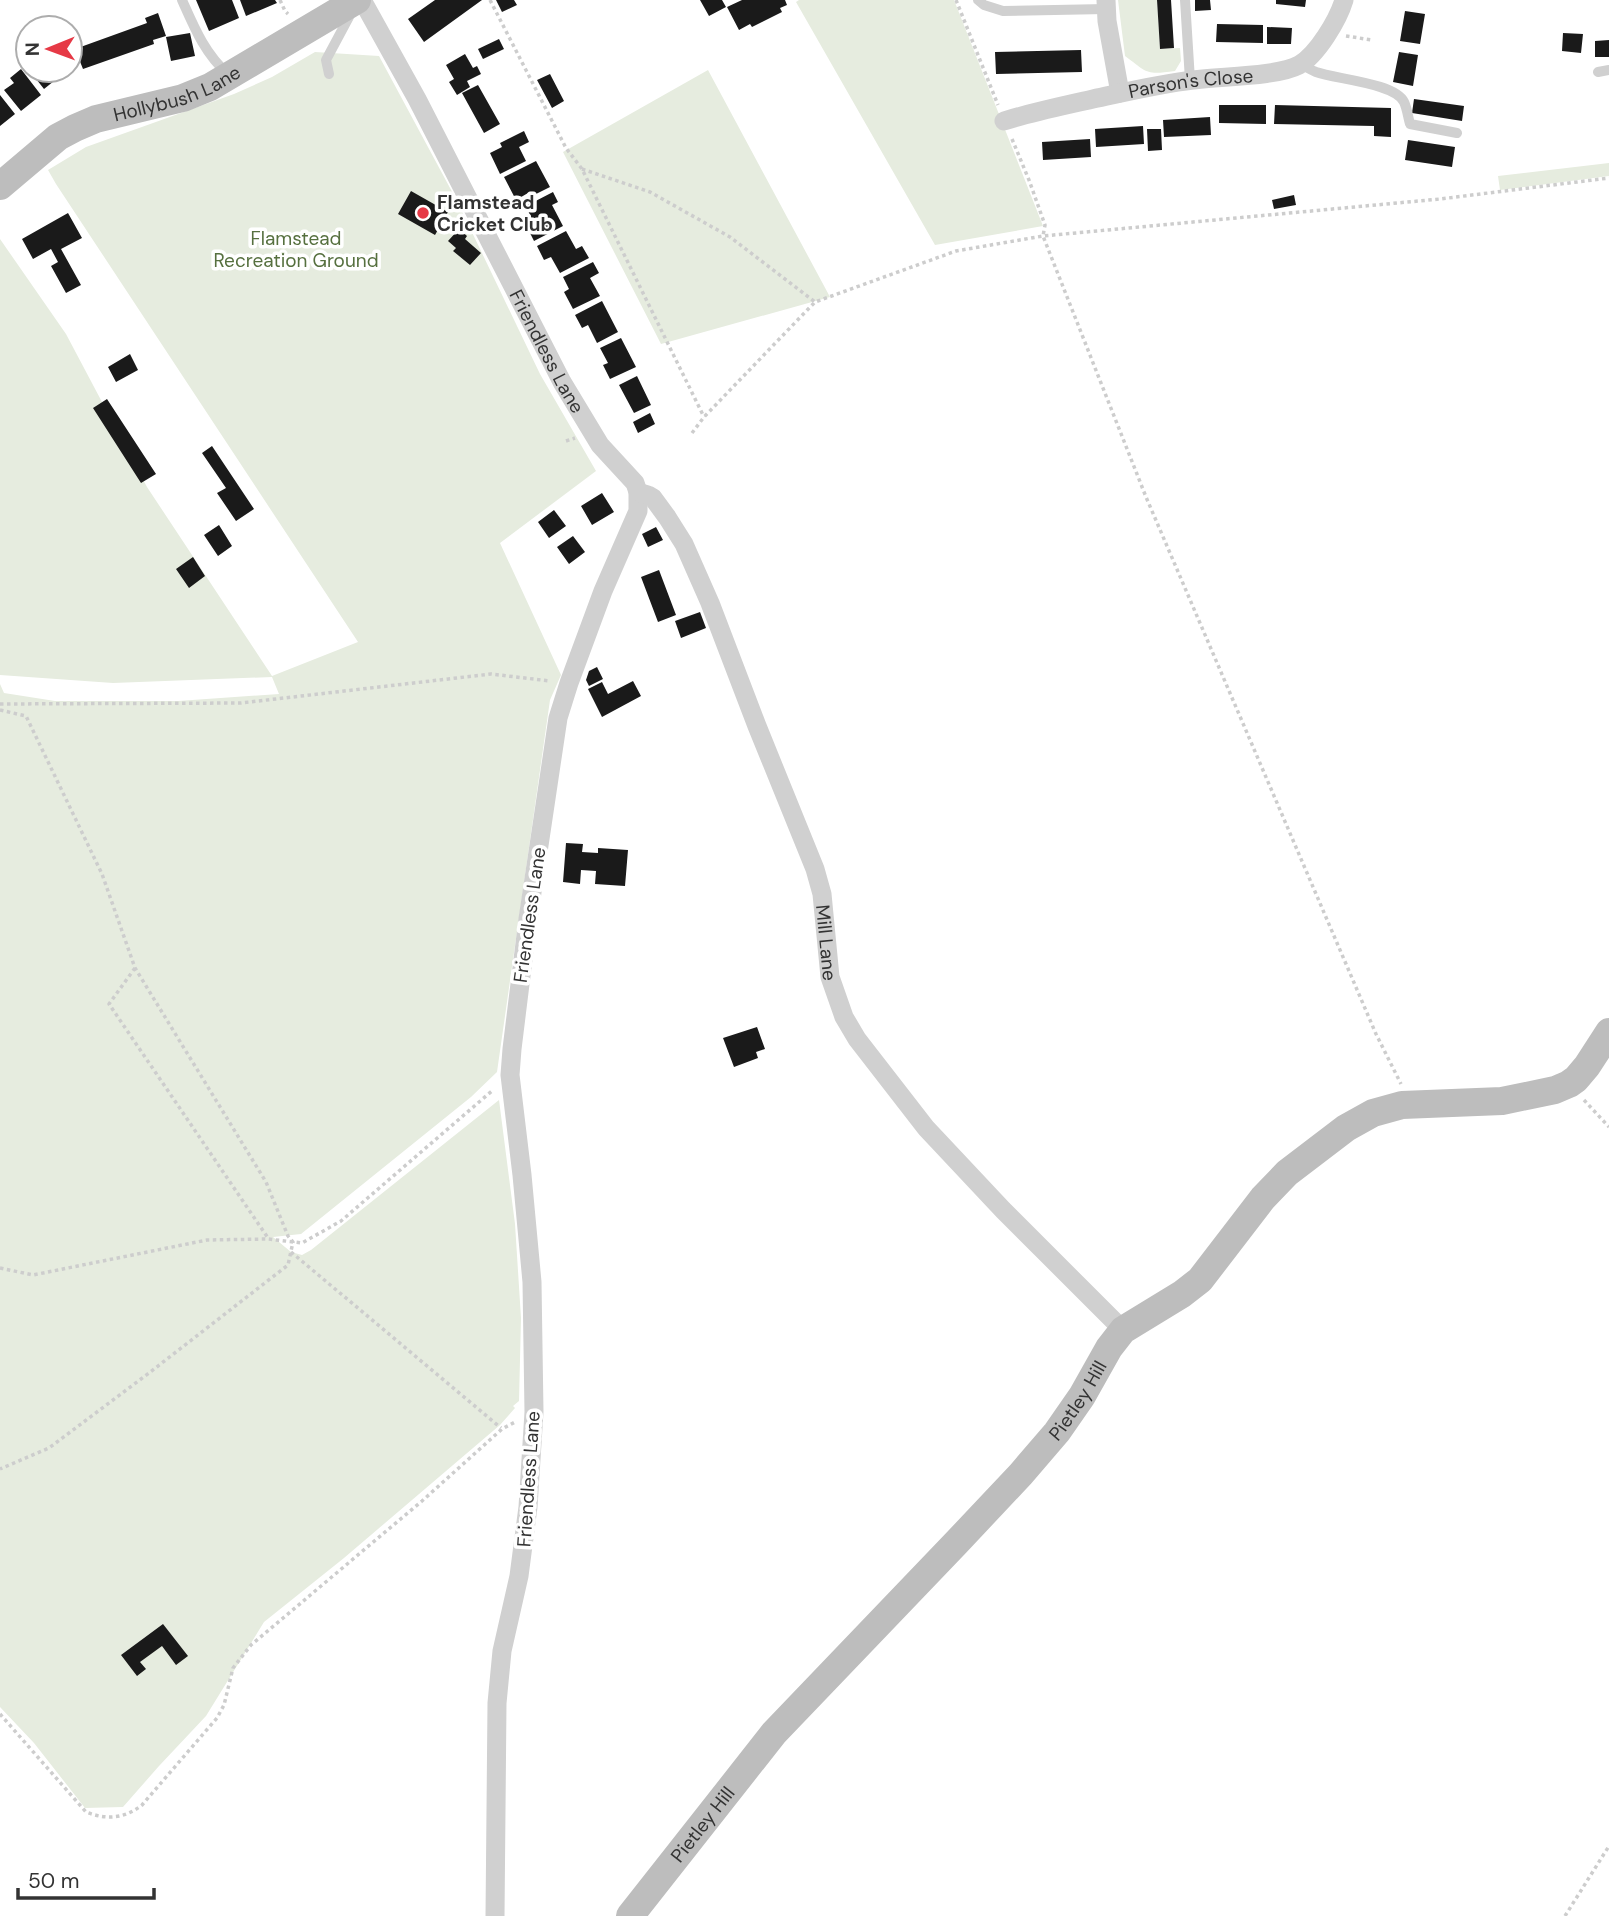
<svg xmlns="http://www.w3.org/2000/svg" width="1609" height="1916" font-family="'DM Sans',sans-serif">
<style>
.green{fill:#e6ecdf}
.building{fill:#1a1a1a}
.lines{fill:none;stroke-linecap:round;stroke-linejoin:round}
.path{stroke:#cdcdcd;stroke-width:3.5;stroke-dasharray:3.5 3.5;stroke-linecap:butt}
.lane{stroke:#d0d0d0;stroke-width:10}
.street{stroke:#d0d0d0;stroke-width:19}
.secondary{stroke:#bdbdbd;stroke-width:28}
.poi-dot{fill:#e63946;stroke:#fff;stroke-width:2.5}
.labels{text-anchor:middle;stroke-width:7;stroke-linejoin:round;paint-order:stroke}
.street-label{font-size:19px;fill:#333;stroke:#fff}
.poi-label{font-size:19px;font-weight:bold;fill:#333;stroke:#fff;text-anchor:start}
.park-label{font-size:19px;fill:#56703f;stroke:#fff}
</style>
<rect width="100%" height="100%" fill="#fff"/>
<!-- green -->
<path class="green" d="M799 0H954L1043 226 935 245 796 2Z
M1118 0H1157L1160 49 1180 48 1181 61 1175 71C1145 75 1148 73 1125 56Z
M315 52 379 56 457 201 540 374 596 471 500 543 561 675 550 700 497 1072 471 1097 301 1234 273 1237 291 1252 302 1255 311 1250 499 1100 515 1224 521 1318 519 1401 513 1406 515 1408 500 1425 344 1558 264 1622 206 1716 159 1766 123 1807 85 1808 34 1743 0 1707V684L4 693 55 701H178L279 694 272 677 113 683 0 675V239L66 334 147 487 272 676 358 642 56 184 48 170 86 147 234 94 272 77Z
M708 70 830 297 661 344 563 152Z
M1609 163V176L1500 190 1498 176Z"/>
<!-- building -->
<path class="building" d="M196 0H232L239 18 209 31Z
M240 0H275L277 3 246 16Z
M435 0H482L424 42 408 19Z
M496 0H514L517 5 502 12Z
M700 0H722L726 7 709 16Z
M742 0H785L787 5 780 8 782 12 752 27 750 24 739 30 727 7Z
M1157 0H1171L1174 48 1160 49Z
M1195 0H1210L1211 10 1195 11Z
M1276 0H1306L1305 7 1276 4Z
M1405 11 1425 14 1420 44 1400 41Z
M158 13 166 36 153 40 154 44 83 69 75 49 147 23 145 18Z
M1217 24 1263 25V43L1216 42Z
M1267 27 1292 28 1291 44H1267Z
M190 33 195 56 171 61 166 37Z
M1563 33 1583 34 1581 53 1562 51Z
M499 39 504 49 483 59 478 49Z
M1609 40V57H1595V41Z
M1081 50 1082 72 996 74 995 52Z
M1399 52 1418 55 1413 86 1393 82Z
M465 54 473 68 477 66 481 74 467 81 470 87 457 95 449 82 454 79 446 65Z
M21 69 41 95 21 111 4 90 14 83 10 78Z
M29 70H62L64 73 44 89Z
M550 74 564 101 552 108 537 80Z
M478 85 500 124 484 133 462 93Z
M0 95 15 114 0 126Z
M1414 99 1464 106 1462 121 1412 113Z
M1219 105H1266V124L1219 123Z
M1275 105 1391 108V137L1374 136V126L1274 124Z
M1210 117 1211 135 1164 137 1163 120Z
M1143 126 1144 144 1096 147 1095 129Z
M1147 129H1161L1162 150 1148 151Z
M524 131 529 142 519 147 526 161 500 174 490 153 502 147 500 143Z
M1090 139 1091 157 1043 160 1042 142Z
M1408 140 1455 147 1452 167 1405 160Z
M536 161 550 187 530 197 528 193 516 200 504 177Z
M411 191 448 212 435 235 398 214Z
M553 192 558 202 552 205 563 226 534 241 526 225 533 222 526 206Z
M1294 195 1296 205 1274 209 1272 200Z
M68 213 82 238 61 249 81 285 66 293 51 266 58 262 51 249 33 259 22 239Z
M459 229 467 236 465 239 481 253 470 265 453 251 456 248 448 241Z
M566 231 576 249 582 246 589 258 560 273 551 257 544 260 537 246Z
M593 262 599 273 590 278 600 296 573 309 564 292 569 289 563 277Z
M602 301 618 332 597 343 588 325 582 328 575 315Z
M621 338 636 367 610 379 603 365 608 363 600 348Z
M130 354 138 370 116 382 108 367Z
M637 376 651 405 634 413 619 385Z
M107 399 156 474 141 483 93 408Z
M650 413 655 424 638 433 633 422Z
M212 446 254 509 236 521 217 493 226 488 202 453Z
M602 493 614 512 592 525 581 506Z
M554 510 566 526 549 538 538 522Z
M219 525 232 546 218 556 204 535Z
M656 527 663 540 648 547 642 534Z
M573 536 585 552 569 564 557 547Z
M193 557 205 576 189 588 176 569Z
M659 570 676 615 658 622 641 577Z
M700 612 706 628 681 638 675 621Z
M597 667 603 679 589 686 586 680 589 671Z
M633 681 641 696 602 717 588 689 602 682 608 694Z
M566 843 583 844 582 852 598 853V848L628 850 625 886 595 884 596 871 581 870 580 884 563 882Z
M757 1027 765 1049 756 1052 758 1058 734 1067 723 1038Z
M163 1624 188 1656 176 1665 162 1646 140 1662 146 1669 137 1676 121 1655Z"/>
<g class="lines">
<!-- path -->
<path class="path" d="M280 0 285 11 288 14
M490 0 566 148 582 169 704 417
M956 0 998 105
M1346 36 1372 40
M1012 139 1029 180 1045 225 1043 236 1146 497 1376 1034 1401 1084
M582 169 650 192 730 237 815 302
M692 433 704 417 815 302 956 251 1043 236 1440 199 1609 178
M566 441 575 438
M0 704 241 703 491 674 550 681
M0 710 26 716 102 874 135 968 266 1182 288 1236 293 1242 288 1265 149 1373 49 1448 0 1469
M135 968 109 1004 268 1238
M1584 1100 1609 1127
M291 1252 501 1428
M0 1268 33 1275 207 1240 268 1239 302 1243 341 1221 493 1090
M0 1714 86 1812C106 1820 124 1819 142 1805L217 1718 224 1705 233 1668 251 1645 422 1501 502 1429 517 1421
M1565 1916 1609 1846"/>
<!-- lane -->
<path class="lane" d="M182 0C194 27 205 54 228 74
M978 0 984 5 1003 11 1106 9
M1185 0 1190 80
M1301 64C1306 67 1311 70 1316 72 1335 79 1395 83 1404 102 1407 108 1408 117 1410 124L1457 133
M1598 72 1609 70
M329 74 326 60 349 17 350 11"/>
<!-- street -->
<g class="street">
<path id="s1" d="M362 0 417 99 562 382 600 445 635 483 638 492V511L603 591 569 683 558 718 528 919 512 1049 510 1075 522 1175 532 1282 534 1412 528 1507 519 1576 502 1651 497 1703 495 1916"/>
<path d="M1106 0 1107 21 1120 93"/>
<path id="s2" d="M1004 121C1033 112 1063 106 1093 99 1126 92 1159 84 1193 80 1220 76 1276 77 1299 65 1317 55 1338 20 1344 0"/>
<path id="s3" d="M638 492 648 495 653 498 667 517 684 544 710 603 757 726 815 869 822 894 830 977 844 1017 857 1039 926 1128 1003 1210 1123 1330"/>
</g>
<!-- secondary -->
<g class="secondary">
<path id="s4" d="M0 186 58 137 75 128 96 119 183 98 210 87 357 0"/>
<path id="s5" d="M630 1916 774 1733 956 1543 1021 1474 1057 1432 1082 1396 1109 1348 1123 1330 1182 1294 1200 1280 1263 1198 1287 1173 1346 1128 1373 1113 1402 1105 1502 1101 1555 1090 1569 1084 1576 1079 1587 1066 1609 1032"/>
</g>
</g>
<!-- markers -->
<circle class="poi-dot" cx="423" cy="213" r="7"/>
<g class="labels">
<!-- street labels -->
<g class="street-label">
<text dy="7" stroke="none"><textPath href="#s2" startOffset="191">Parson's Close</textPath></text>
<text dy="7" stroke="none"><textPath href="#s4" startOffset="203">Hollybush Lane</textPath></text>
<text dy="7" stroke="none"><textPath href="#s1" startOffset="397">Friendless Lane</textPath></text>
<text transform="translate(529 915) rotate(-82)" y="7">Friendless Lane</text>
<text dy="7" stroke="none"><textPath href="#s3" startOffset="497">Mill Lane</textPath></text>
<text dy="7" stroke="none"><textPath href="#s5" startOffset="684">Pietley Hill</textPath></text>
<text transform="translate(528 1479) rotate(-86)" y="7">Friendless Lane</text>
<text dy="7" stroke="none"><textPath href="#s5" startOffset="117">Pietley Hill</textPath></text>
</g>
<!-- poi labels -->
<g class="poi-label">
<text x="437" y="209">Flamstead<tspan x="437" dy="22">Cricket Club</tspan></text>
</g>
<!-- park labels -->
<g class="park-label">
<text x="296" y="245">Flamstead<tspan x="296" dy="22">Recreation Ground</tspan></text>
</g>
</g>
<!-- north arrow -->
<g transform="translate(49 49) rotate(269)"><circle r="33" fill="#ffffff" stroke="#adadad" stroke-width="2"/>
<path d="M0-5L12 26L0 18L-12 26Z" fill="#e63946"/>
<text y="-10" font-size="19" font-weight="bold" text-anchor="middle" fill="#333333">N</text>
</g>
<!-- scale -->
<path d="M18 1888v10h136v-10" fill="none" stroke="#333333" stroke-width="3.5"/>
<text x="28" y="1888" font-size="21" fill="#333333" stroke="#ffffff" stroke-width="5" paint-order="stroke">50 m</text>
</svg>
